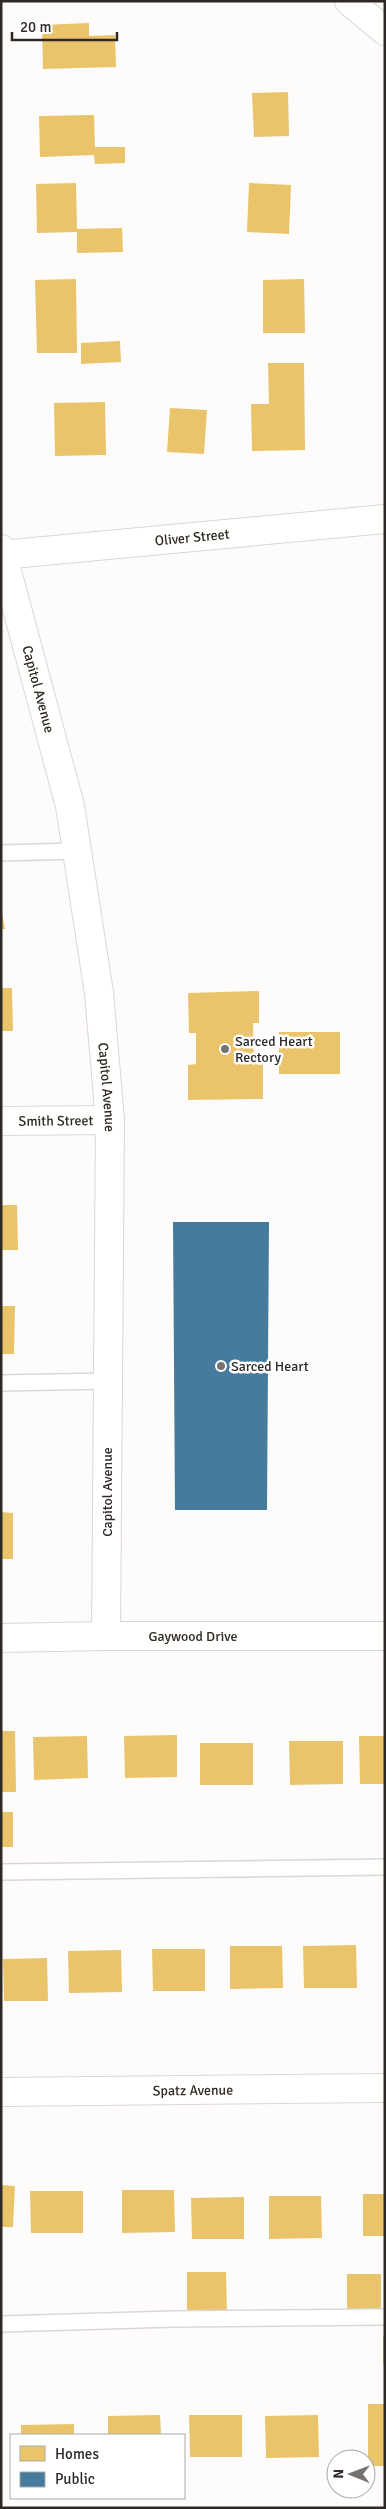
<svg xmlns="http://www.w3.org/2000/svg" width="386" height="2509" font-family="Signika,sans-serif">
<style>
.homes{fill:#e9c46a}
.public{fill:#457b9d}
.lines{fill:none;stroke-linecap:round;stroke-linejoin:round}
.service-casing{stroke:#dad7d6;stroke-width:18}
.minor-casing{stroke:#dad7d6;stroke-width:30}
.service{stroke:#fffffe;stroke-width:15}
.minor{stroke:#fffffe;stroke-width:28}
.poi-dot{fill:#767371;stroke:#fff;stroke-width:2}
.labels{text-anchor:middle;stroke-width:5;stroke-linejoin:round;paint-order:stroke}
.street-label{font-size:14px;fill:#2e2927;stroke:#fff}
.poi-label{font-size:14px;fill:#2e2927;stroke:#fff;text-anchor:start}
</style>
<rect width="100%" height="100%" fill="#fdfcfb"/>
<!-- homes -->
<path class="homes" d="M89 23V36L115 35 116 67 43 69 42 25Z
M288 92 289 136 254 137 252 93Z
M94 115 95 147H125V163L95 164 94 155 40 157 39 116Z
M76 183 77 229 122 228 123 252 77 253V232L37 233 36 184Z
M249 183 291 185 289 234 247 232Z
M76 279 77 353H37L35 280Z
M304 279 305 333H263V280Z
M120 341 121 362 81 364V343Z
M268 363H304L305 450 252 451 251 404H269Z
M105 402 106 455 55 456 54 403Z
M170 408 207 410 204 454 167 452Z
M1 908 5 929H1Z
M1 988H12L13 1031H1Z
M259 991V1023H253L254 1064 263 1065V1099L188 1100V1065L196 1064V1033H189L188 993Z
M279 1032H340V1074H279Z
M1 1205H17L18 1250H1Z
M1 1306H15L14 1354H1Z
M1 1512 13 1513V1559H1Z
M1 1731H15L16 1792H1Z
M177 1735V1777L125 1778 124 1736Z
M87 1736 88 1778 34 1780 33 1737Z
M359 1736H385V1784H360Z
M289 1741H343V1784L290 1785Z
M200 1743H253V1785H200Z
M1 1812H13V1847H1Z
M356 1945 357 1988H304L303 1946Z
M230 1946H282L283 1988 230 1989Z
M152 1949H205V1991H153Z
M121 1950 122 1992 69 1993 68 1951Z
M47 1958 48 2001H4L3 1959Z
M1 2185 15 2186 13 2227H1Z
M122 2190H174L175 2232 122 2233Z
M30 2191H83V2233H31Z
M363 2194H385V2236H363Z
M269 2196H321L322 2238 269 2239Z
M244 2197V2239H192L191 2198Z
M187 2272H226L227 2313 187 2314Z
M347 2274H381V2313H347Z
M383 2336H385V2365H383Z
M368 2404H385V2466H368Z
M160 2415 161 2435H108V2416Z
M189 2415H242V2457H190Z
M318 2415 319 2457 266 2458 265 2416Z
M74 2424V2435H21V2425Z"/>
<!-- public -->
<path class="public" d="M173 1222H269L267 1510H175Z"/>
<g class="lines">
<!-- service casing -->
<g class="service-casing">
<path id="service" d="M1 853 76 851
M1 1383 108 1381
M1 1872 385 1867
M1 2324 173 2319 385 2317"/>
</g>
<!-- minor casing -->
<g class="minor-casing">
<g id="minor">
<path d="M349 1 385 31"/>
<path id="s1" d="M1 549 70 806 99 993 110 1120 106 1636"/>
<path id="s2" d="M1 555 385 519"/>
<path id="s3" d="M1 1121 110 1120"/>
<path id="s4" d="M1 1638 106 1636H385"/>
<path id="s5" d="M1 2092 385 2088"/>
</g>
</g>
<!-- service -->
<use href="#service" class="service"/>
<!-- minor -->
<use href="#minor" class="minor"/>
</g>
<!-- markers -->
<g class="poi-dot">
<circle cx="225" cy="1049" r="5"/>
<circle cx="221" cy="1366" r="5"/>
</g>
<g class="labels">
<!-- street labels -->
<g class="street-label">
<text dy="5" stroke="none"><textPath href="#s2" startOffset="192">Oliver Street</textPath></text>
<text dy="5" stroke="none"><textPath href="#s1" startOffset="145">Capitol Avenue</textPath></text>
<text dy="5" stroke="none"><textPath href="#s1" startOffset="550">Capitol Avenue</textPath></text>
<text dy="5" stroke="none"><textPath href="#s3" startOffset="55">Smith Street</textPath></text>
<text transform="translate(107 1492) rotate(-90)" y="5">Capitol Avenue</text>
<text dy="5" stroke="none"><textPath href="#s4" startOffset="192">Gaywood Drive</textPath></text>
<text dy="5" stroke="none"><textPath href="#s5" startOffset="192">Spatz Avenue</textPath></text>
</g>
<!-- poi labels -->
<g class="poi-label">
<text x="235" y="1046">Sarced Heart<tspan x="235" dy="16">Rectory</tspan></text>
<text x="231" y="1371">Sarced Heart</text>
</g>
</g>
<!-- border -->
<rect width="386" height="2509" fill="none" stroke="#2e2927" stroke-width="5"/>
<!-- legend -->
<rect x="10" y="2434" width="175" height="65" fill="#ffffff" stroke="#aba9a9"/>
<rect x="20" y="2446" width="25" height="15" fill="#e9c46a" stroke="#aba9a9"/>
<text x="55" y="2459" font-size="15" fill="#2e2927">Homes</text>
<rect x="20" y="2472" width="25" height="15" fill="#457b9d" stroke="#aba9a9"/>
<text x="55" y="2484" font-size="15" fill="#2e2927">Public</text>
<!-- north arrow -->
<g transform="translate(351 2474) rotate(271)"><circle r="24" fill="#ffffff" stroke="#aba9a9"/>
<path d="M0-4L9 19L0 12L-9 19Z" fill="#767371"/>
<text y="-8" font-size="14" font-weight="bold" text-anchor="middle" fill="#2e2927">N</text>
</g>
<!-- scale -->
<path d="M12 32v8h105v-8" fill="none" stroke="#2e2927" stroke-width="2.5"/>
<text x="20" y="32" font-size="15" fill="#2e2927" stroke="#ffffff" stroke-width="4" paint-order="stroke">20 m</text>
</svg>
